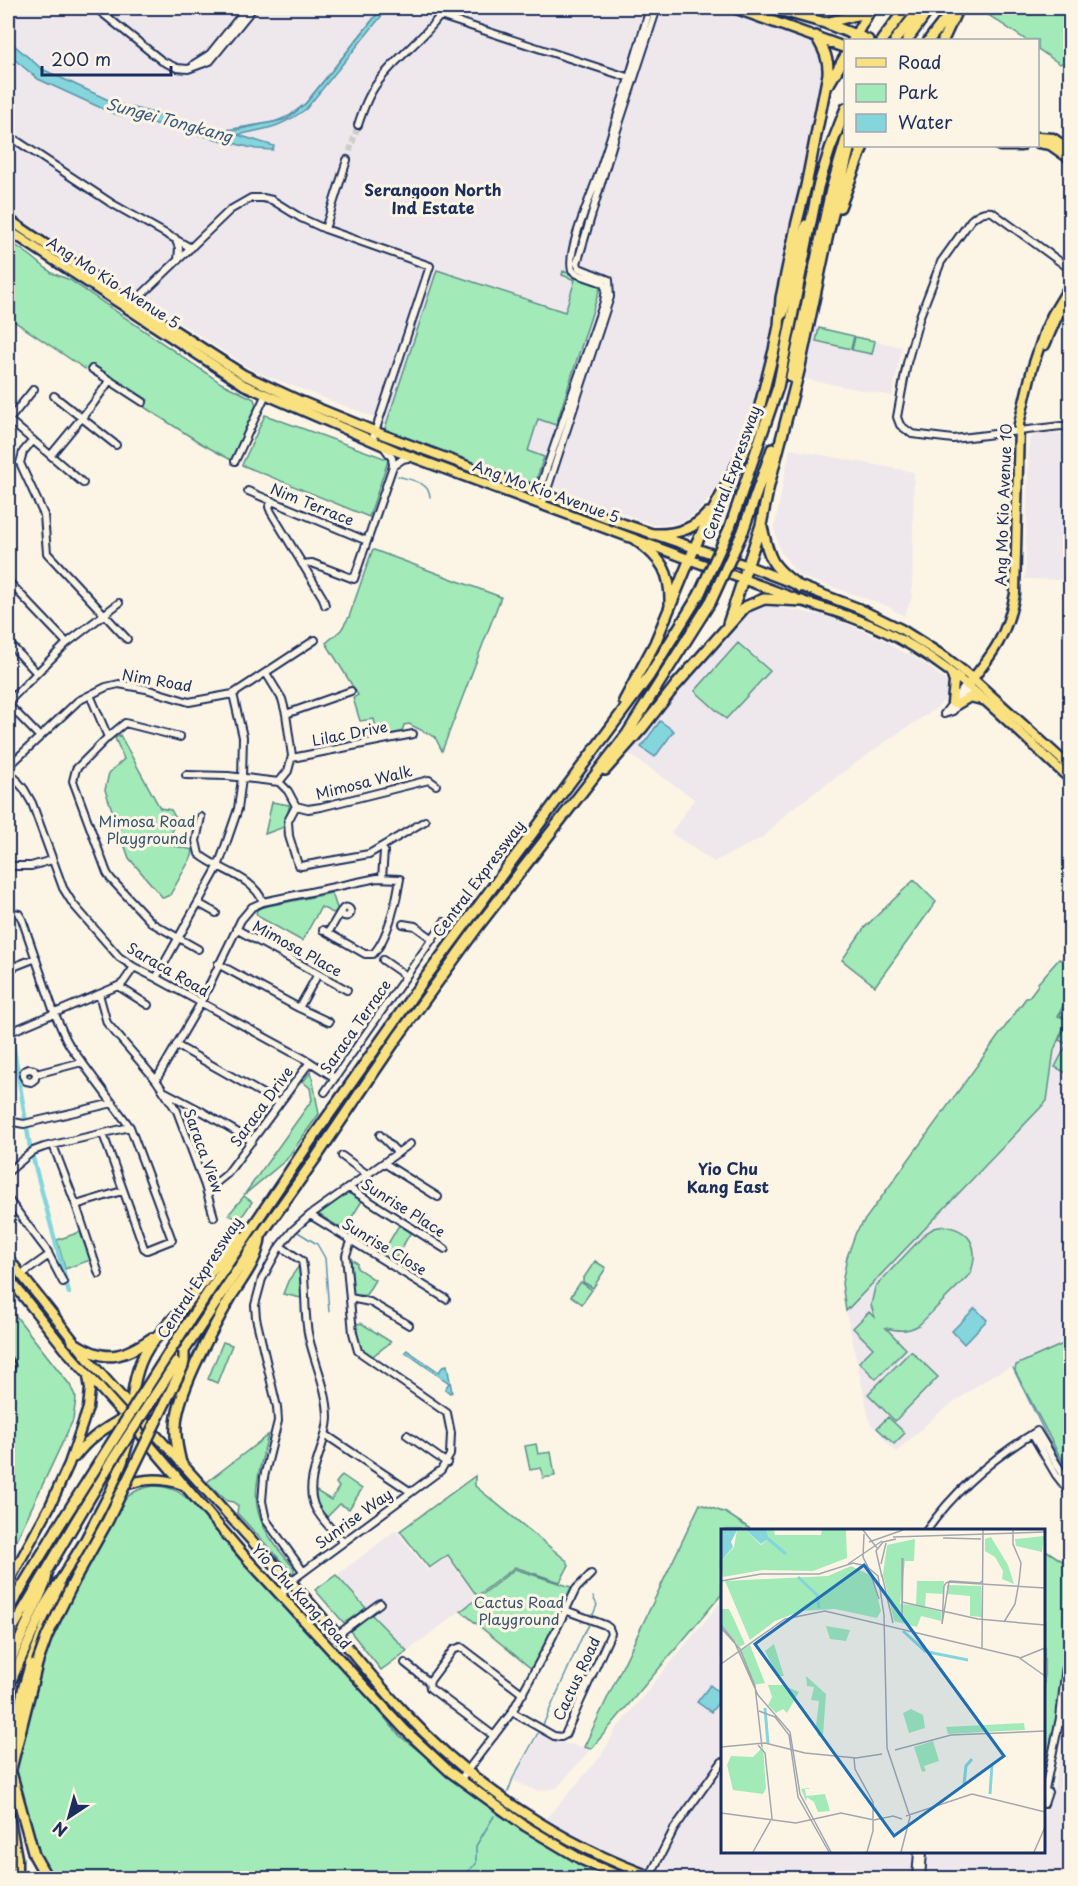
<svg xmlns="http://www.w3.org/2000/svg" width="1078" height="1886" font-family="'Playpen Sans',sans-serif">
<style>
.built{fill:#eee8ec}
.green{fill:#a2eab8;stroke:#5e8c8b;stroke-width:1.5}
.water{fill:#84d5dc;stroke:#5a93aa;stroke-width:1.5}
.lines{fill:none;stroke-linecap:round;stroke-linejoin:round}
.stream{stroke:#5a93aa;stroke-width:1.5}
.canal{stroke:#84d5dc;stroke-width:4.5}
.minor-tunnel{stroke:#cfcdca;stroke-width:6;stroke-dasharray:6 3;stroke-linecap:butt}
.minor-casing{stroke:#1b2f5e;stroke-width:10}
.major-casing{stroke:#1b2f5e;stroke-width:13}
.highway-casing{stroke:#1b2f5e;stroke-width:14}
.minor{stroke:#fcf5e5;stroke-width:6}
.major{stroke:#fae180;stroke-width:8}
.highway{stroke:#fae180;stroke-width:9}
.major-bridge-casing{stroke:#1b2f5e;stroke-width:13;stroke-linecap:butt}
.highway-bridge-casing{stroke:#1b2f5e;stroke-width:14;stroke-linecap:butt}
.major-bridge{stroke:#fae180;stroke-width:8}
.highway-bridge{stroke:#fae180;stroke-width:9}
.labels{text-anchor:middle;stroke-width:6;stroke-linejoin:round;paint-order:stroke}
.street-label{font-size:15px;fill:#1b2f5e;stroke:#fcf5e5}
.park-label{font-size:15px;fill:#365470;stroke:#fcf5e5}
.water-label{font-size:16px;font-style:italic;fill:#35587e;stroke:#fcf5e5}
.neighbourhood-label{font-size:16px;font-weight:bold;fill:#1b2f5e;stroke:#fcf5e5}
.inset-river{fill:none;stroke:#84d5dc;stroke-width:3}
.inset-road{fill:none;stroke:#a2a6af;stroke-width:1.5}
.view{fill:#1f6fb2;fill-opacity:0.15;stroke:#1f6fb2;stroke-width:3}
.inset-edge{fill:none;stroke:#1b2f5e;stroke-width:3}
</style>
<rect width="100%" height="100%" fill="#fcf5e5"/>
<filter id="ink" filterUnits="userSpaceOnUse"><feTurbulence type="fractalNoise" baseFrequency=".0167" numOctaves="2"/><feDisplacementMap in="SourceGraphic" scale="12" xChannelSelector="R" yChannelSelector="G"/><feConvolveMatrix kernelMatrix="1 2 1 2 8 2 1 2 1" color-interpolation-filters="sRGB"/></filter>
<g filter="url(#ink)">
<!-- built -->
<path class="built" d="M8 8H91L108 21 122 12 125 8H715L794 34 816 45 826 64 805 185 750 422 742 445 729 470 709 499 695 514 680 523 653 525 254 371 8 211Z
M815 327 902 347 892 396 805 379Z
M1054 433 1070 434V583L1066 580 1025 579 1029 439 1037 434Z
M790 449 914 472 912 598 904 616 885 605 799 576 780 551 774 529Z
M756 607H779L830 617 874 635 888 642 892 646 904 653 910 654 934 671 949 684 948 693 944 701 934 710 894 736 789 811 764 837 714 862 671 833 694 799 629 754 741 616Z
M1070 971V1341L991 1376 978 1385 938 1414 896 1452 870 1423 846 1311 1047 1101 1063 979Z
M396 1530 428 1571 447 1557 477 1599 407 1651 337 1575Z
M722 1600V1756L668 1831 658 1847 646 1874 596 1852 546 1819 601 1756 616 1729Z
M1070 1709V1878H925L927 1852H1044V1814L1053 1790Z
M541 1732 559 1742 591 1749 557 1788 537 1791 512 1780Z
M722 1770V1852H915L914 1878H691L661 1868 672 1841 686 1818Z"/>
<!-- green -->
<path class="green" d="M978 8H1070V59L1060 64 1038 49V40H1026Z
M8 240 31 256 52 273 70 280 221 383 254 399 256 405 231 460 202 444 144 407 148 400 94 365 85 369 8 317Z
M437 270 565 312 575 280 562 275 563 271 601 285 556 425 538 419 528 451 544 457 535 484 384 431Z
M819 328 854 336 851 349 816 341Z
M855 337 875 341 872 354 852 350Z
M265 415 387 459 388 461 369 517 242 465Z
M374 550 501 597 442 751 435 737 409 724 404 725 402 732 378 737 374 719 360 721 353 698 358 695 326 643 341 630 349 617 372 551Z
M738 643 770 671 726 719 695 691Z
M120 735 160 808 171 810 175 817 170 845 193 850 192 856 170 895 163 898 129 858 105 790 109 773 124 759 115 738Z
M272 802 289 805V808L284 827 265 834Z
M914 880 936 902 875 986 842 960 865 927Z
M332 893 337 908 339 909 333 913 321 907 302 941 259 917 256 913 258 908Z
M1070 951V991L1058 1016 1067 1019 1054 1050 1047 1101 846 1311 842 1283 847 1257 856 1232 1026 998 1029 997 1038 985V983L1059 959 1061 960Z
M1070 994V1046L1059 1040 1069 1020 1060 1015Z
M1066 1046 1070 1048V1064L1066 1073 1055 1067Z
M311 1071 319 1114 286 1160 244 1195 312 1100 310 1088 303 1082Z
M348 1192 362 1201 344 1230 318 1214Z
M244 1196 252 1202 239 1221 229 1214Z
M399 1225 411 1232 394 1261 382 1254Z
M944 1226C972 1230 980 1249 970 1274L919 1325C907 1332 899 1331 886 1328L906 1349 876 1379 859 1362 873 1348 853 1328 869 1312 875 1318 871 1305 875 1287 926 1233 934 1228Z
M80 1232 90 1260 65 1269 57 1240Z
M351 1259 357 1263V1268L375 1280 366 1295 353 1296Z
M595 1261 606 1268 593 1288 583 1282V1279Z
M299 1266 301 1298 283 1294 288 1281Z
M580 1283H582L592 1290 582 1304 571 1296Z
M8 1306 70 1385 76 1398 73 1420 8 1558Z
M353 1320 359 1324 361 1323 391 1342 370 1358 359 1350Z
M1070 1341V1472L1058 1453 1015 1371 1016 1365Z
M223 1342 232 1345 217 1383 208 1379Z
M911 1351 938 1377 895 1421 868 1394Z
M888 1417 905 1433 894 1444 877 1428Z
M268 1435C251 1501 247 1514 294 1568V1573H292L237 1513 238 1506 233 1502 227 1501 207 1482Z
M536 1444 538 1454 551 1452 555 1476 543 1478 541 1468 530 1470 525 1446Z
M342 1475 362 1489 349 1509 340 1504 327 1517C318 1508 315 1503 315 1490L331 1500 339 1487 336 1483Z
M475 1476V1486L567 1561 569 1565 560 1582 515 1567 477 1596 448 1555 429 1568 400 1531Z
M154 1486C176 1487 181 1493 197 1507L297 1621 340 1665 400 1736 499 1815 563 1854 612 1878H49L18 1813 8 1786V1681C16 1654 33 1631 47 1608 69 1572 99 1512 136 1491 142 1488 148 1487 154 1486Z
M700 1504 726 1513 752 1530H722V1594L591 1749 584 1747Z
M1044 1549 1070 1566V1602L1057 1716 1044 1782Z
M515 1569 571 1587 533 1670 461 1611Z
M336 1575 366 1608 344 1623 315 1590Z
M371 1614 407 1651 381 1670 350 1631Z"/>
<!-- water -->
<path class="water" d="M382 8H388L306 109C280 128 268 128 238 135L274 146 273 150 256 149 112 113 38 79 8 54V40L42 69 115 103 226 132 287 119 305 104Z
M660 721 674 731 655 757 641 747Z
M975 1308 987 1320 964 1344 952 1331Z
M407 1350 439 1372 443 1366 447 1365 452 1392 450 1393 445 1389 449 1383 405 1352Z
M710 1685 722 1695V1698L711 1712 697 1702Z"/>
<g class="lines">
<!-- stream -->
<path class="stream" d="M220 131 274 122 289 116 306 103 382 8
M398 476C410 480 430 482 430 497
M296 1231 317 1244 325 1258 329 1312
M1013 1368 1048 1439 1070 1476
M592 1617 597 1605 593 1597
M543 1725 582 1637 589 1625
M508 1792 513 1778 538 1733
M459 1878 476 1864V1846L494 1816"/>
<!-- canal -->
<path class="canal" d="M12 1037 30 1147 69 1293"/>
<!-- minor-tunnel -->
<path class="minor-tunnel" d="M347 160 358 125"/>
<!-- minor casing -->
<g class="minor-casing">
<path id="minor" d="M96 8 162 61 177 68 188 69 210 61 253 8
M440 16 630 78
M194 64 210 54 247 8
M358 125C363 110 368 95 378 82 398 55 428 36 445 8
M8 135 111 203 191 248
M325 229 347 160
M175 238 179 248 178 260
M1070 269 992 212C982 211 978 214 971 220L941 262 920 316 907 363 897 417 900 425 912 434 953 439 1061 426 1070 427
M131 305 230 210 251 198H263L272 200 301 218 325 229 430 266 372 441
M92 369 143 402
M54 396 116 445
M9 420 83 483
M8 421 34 389
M33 440 23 452 20 463 44 515 47 553 127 639
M384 447 392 458 393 466 403 459 412 457
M51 455 93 404 110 380
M235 461 266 394
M248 491 367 541
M272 501 269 507 271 512 323 598 325 605
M535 502 604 302 606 289 603 283 577 274 572 270C566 250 593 192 600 170 618 116 634 62 650 8
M542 505 610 297 609 280 579 268 577 263 579 257 616 133 657 8
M302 564 312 563 354 579 393 466
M8 581 67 643
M8 642 36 672
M266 673 282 699 286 714 292 756 288 771 279 782
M90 695 108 737
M8 702 67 643 119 603
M8 704 39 736
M286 714 351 691
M944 714 953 711 970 689
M944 714 966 685
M180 737 125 723 108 737 76 769 73 781 107 873 111 879 152 923 198 949
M292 758 413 734
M8 767 78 701 106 687 119 684 146 689 189 702 233 694 315 640
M8 770 24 789 32 803 63 888 73 904 119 957 134 967 156 978 310 1062 335 1078
M186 775 228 776 279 782 288 791 296 806
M8 790 17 780
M296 806 288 821 289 836 298 865 301 866 369 854 425 821
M296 806 308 809 321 807 429 780 436 785
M201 817 196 841 199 854C219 871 253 876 263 902
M8 866H31L52 860
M382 878 384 851
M198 903 216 913
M341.5 912a4.5 4.5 0 1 1 9 0a4.5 4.5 0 1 1-9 0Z
M8 912 19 914 22 919 54 1012 66 1039 70 1046 130 1127 172 1240 147 1250 144 1248 103 1134
M403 924 415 926 433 939
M236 929 347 990
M328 933 341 911
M383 960 406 976
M218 964 299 1008 329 1022
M8 969 36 958
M156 978 218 867 238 809 242 778 243 737 233 694
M118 986 148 1005
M99 994 107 1023 156 1080 177 1111 205 1186 214 1217
M299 1008 318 974
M8 1033 118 986 123 983 134 967
M176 1045 279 1103
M36 1074 34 1070 29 1069 24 1071 23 1076 26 1081 31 1082 35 1079 36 1074 82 1062
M156 1080 199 1006 241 920 252 907 263 902 377 878 400 879C397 899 388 939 373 954H365L323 930
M165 1092 203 1112 252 1141
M325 1092 444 922
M8 1121 24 1124 113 1103
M380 1135 398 1153
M53 1145 76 1205 99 1274
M342 1156 368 1175
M384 1163 438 1197
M8 1172 33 1151 44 1147 130 1127
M205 1186 216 1183 227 1174 310 1062
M349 1188 445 1249
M8 1199 48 1252 49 1255 21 1275
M76 1205 122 1191
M310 1215 446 1299
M280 1246 302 1261C307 1286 303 1313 309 1338 315 1364 328 1391 328 1418 327 1445 305 1476 313 1502 316 1515 335 1532 343 1542
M49 1255 63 1282
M350 1298 370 1302 409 1325
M1032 1434 1056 1475 1070 1493
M326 1435 411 1492
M407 1435 447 1463
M927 1530C956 1489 994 1457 1037 1431L1070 1486
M303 1571 266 1520 262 1501 264 1477 278 1421 277 1407 256 1318 255 1305 262 1279 280 1246 293 1230 310 1215 410 1144
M283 1598 284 1587 291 1581 441 1470 450 1455 451 1433 447 1413 358 1351 353 1333 346 1255 351 1242
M337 1635 380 1603
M405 1663 429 1682 430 1688 494 1736
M429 1682 453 1650 461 1647 523 1694
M512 1712 554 1736 561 1737 565 1735 611 1633 609 1628 605 1625 565 1610
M1063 1723 1070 1677
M460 1780 512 1712 547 1648 576 1589 591 1574
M1044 1794 1060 1718 1070 1630
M1044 1804 1048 1792
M649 1878 674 1829 722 1762
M916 1878 918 1852
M921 1878 923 1852"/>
</g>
<!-- major casing -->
<g class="major-casing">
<path id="major" d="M1038 137 1053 138 1070 150
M1038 143 1050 145 1070 159
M1000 146H1021
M8 219 128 300 244 375 298 400 384 435 624 524 748 566 858 608 901 629 945 657 972 678 1070 767
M8 230 244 385 396 451 802 601C834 611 866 621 896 637 963 672 1015 730 1070 779
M1045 345 1057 317 1070 295
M951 673 954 682 952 703
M969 683C995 652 1007 634 1015 594L1019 424 1032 369 1044 333 1052 315 1070 285
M958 704 970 697 982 700
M8 1258 92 1364 260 1550C312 1600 354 1658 403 1711 472 1785 561 1845 656 1878
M8 1277 65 1349 132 1424 248 1560 405 1730 450 1772 525 1826 582 1860 624 1878
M8 1362 10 1366 8 1373
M75 1457C89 1438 105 1428 125 1417
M123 1486C143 1478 162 1477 183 1485
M8 1583 50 1506 69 1464 88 1408 90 1389 88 1376
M30 1664 60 1587
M8 1688 46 1603 84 1542 111 1490 123 1461 131 1433
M8 1809 17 1858V1872"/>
</g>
<!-- highway casing -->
<g class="highway-casing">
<path id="highway" d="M735 8 846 48
M772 8 825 23 868 40
M825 23 857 15 871 8
M853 40 871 8
M882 40 906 8
M895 40 921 8
M907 40 930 8
M929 40 954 8
M943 40 956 12
M829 84 846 55
M840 207 863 146
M783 313 806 225
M791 377 831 190 846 140
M730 527 778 387 818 187 830 149 846 108
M762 527C770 561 771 566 800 587
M743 531 772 449
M652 534C674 535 694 530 708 513
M636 540C662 559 671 572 670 605
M728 624 761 525 769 485 799 371 828 234 850 146
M624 701 655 643 697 542 746 447 755 425 774 350 779 326 781 298 797 222 806 186 828 74C829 59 824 50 816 36
M605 770 643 727 676 685 745 607 764 599 802 601
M189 1321 309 1143 423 981 649 676 699 595
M73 1342C105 1363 121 1359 152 1338
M176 1363 260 1236 317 1156 397 1038 476 929 627 734 711 601
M142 1415 168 1398 188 1376
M132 1424C131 1399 134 1370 148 1348 160 1331 175 1318 188 1302 205 1280 221 1257 239 1236
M181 1463C178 1451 175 1439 176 1426 177 1392 214 1326 232 1295 243 1278 258 1259 260 1238
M8 1582 9 1580
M8 1610 57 1529
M8 1636 108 1467
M8 1666 45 1584 47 1574
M9 1765 34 1855 47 1878"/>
</g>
<!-- minor -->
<use href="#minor" class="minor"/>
<!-- major -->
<use href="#major" class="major"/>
<!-- highway -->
<use href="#highway" class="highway"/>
<!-- major-bridge casing -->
<g class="major-bridge-casing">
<path id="major-bridge" d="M8 1764 23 1688 30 1664"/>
</g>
<!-- highway-bridge casing -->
<g class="highway-bridge-casing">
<path id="highway-bridge" d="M699 595 730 527
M711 601 743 531
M108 1467 176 1363
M57 1529 189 1321
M10 1773 37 1664 47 1636 75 1579 108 1520 183 1366 184 1361V1352"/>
</g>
<!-- major-bridge -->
<use href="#major-bridge" class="major-bridge"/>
<!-- highway-bridge -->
<use href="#highway-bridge" class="highway-bridge"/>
</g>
</g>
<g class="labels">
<!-- street labels -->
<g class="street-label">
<text transform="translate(113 283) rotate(33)" y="5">Ang Mo Kio Avenue 5</text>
<text transform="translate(732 473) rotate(-70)" y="5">Central Expressway</text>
<text transform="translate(546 492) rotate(20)" y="5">Ang Mo Kio Avenue 5</text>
<text transform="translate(312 505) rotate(22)" y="5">Nim Terrace</text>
<text transform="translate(1004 505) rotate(-88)" y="5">Ang Mo Kio Avenue 10</text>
<text transform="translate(157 681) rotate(10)" y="5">Nim Road</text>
<text transform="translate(350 734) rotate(-11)" y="5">Lilac Drive</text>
<text transform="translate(364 783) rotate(-14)" y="5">Mimosa Walk</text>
<text transform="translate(479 879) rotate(-53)" y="5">Central Expressway</text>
<text transform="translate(297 949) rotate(29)" y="5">Mimosa Place</text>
<text transform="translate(168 970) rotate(30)" y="5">Saraca Road</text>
<text transform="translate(356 1027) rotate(-55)" y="5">Saraca Terrace</text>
<text transform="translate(262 1107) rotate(-54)" y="5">Saraca Drive</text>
<text transform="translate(203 1151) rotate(70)" y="5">Saraca View</text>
<text transform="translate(403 1208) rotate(32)" y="5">Sunrise Place</text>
<text transform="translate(384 1247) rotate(31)" y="5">Sunrise Close</text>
<text transform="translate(200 1278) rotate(-57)" y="5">Central Expressway</text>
<text transform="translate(354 1519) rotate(-36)" y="5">Sunrise Way</text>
<text transform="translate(301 1597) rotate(47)" y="5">Yio Chu Kang Road</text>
<text transform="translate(577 1679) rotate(-65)" y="5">Cactus Road</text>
</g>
<!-- park labels -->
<g class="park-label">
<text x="147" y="827">Mimosa Road<tspan x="147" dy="17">Playground</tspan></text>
<text x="519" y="1608">Cactus Road<tspan x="519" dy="17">Playground</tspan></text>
</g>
<!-- water labels -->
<g class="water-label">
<text transform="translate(169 120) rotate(15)" y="6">Sungei Tongkang</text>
</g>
<!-- neighbourhood labels -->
<g class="neighbourhood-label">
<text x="433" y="196">Serangoon North<tspan x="433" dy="18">Ind Estate</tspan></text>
<text x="728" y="1175">Yio Chu<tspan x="728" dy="18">Kang East</tspan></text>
</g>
</g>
<!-- overview -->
<g transform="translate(721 1529)">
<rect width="324" height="324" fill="#fcf5e5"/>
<path d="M16 1H25L40 16 48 9 45 1H53L54 6H100L101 1H125L126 29 92 42 42 41 2 48 0 32 13 18ZM323 7 321 23 295 17 294 10ZM270 8 287 36 293 55 281 50 282 42 274 28 264 22V10ZM194 10 193 32H184L179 75 195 76 196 52H223L222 65 205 64 204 79 220 83V92L200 87 196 98 173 92 162 45 166 16ZM130 37 151 47 160 82 156 89 114 80 80 82 54 92 29 111 4 52 107 47ZM226 56 260 57 261 88 249 87V67L226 65ZM0 80H8L12 88 24 115 18 118 0 95ZM105 97 129 101 125 112 109 110ZM53 115 57 128 63 147H57L44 122ZM29 116 44 154 32 156 18 123ZM85 147 105 165 101 220 102 208 97 207 95 197 98 172 90 171 93 158 86 157ZM47 156H62L78 163 66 184 62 180 55 184 47 176 51 168ZM190 180 202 186 204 199 188 204 182 184ZM303 194 304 201 227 205 225 198ZM212 212 218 232 203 237 205 242 201 243 193 218ZM42 218 45 259 42 265 12 261 6 236 10 227 32 228ZM88 259V260H84L85 267 104 265 109 282 97 283 93 273 86 268 85 272 80 260Z" fill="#a2eab8"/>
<path d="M0 1H16L10 13 12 18 0 32ZM25 1H45L48 9 40 15Z" fill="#84d5dc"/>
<path class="inset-river" d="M46 9 65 25M77 48 96 66 98 79M182 102 205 123M207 123 247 131M44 179 47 215M243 255 245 237 251 230M269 265 271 235"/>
<path class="inset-road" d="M142 1 156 19M143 5 142 28 148 40M172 8 324 3M222 9 260 10M148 13 182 1M324 27V61M181 29V89L182 29M127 35 161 12M160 35 165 14M149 43 158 70M161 46 172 94M161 48 155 22 162 13 175 10M262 51 259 54 229 52 225 54 223 57 221 95 228 53 324 59M0 52 40 45H98L132 34 145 37 157 47 163 86 166 219 189 288 180 323M181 73 257 90 324 96M283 93 294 75 298 53 300 34 292 15V1M0 96 13 112 37 166 69 203 79 265 110 323M0 99 19 120 34 157 41 218M261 120 262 1M299 129 324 119M0 135 64 90 104 82 297 128 324 147M38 182 54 188 68 206 77 268 108 323M0 218 44 214 84 224 135 229 161 225M174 221 230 206 324 202M133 229 134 240 152 273V302L146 323M0 284 75 294 120 284 153 291 172 287 181 290M185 287 251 265 324 283M32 323 51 289 44 224 37 216M313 323 324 298"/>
<path class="view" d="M143 36 283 227 173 307 34 115Z"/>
<rect width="324" height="324" class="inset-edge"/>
</g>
<!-- margin -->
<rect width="1078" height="1886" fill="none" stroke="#fcf5e5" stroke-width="30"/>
<rect x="15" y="15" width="1048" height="1856" fill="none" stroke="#1b2f5e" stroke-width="2" filter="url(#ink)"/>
<!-- legend -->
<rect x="844" y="39" width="195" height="108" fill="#fcf5e5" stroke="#a2a6af" stroke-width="1.5"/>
<rect x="856" y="58" width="30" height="9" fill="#fae180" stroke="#a2a6af" stroke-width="1.5"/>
<text x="898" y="69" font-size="18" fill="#1b2f5e">Road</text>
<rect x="856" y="84" width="30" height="18" fill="#a2eab8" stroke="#a2a6af" stroke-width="1.5"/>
<text x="898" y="99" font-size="18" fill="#1b2f5e">Park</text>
<rect x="856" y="114" width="30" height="18" fill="#84d5dc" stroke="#a2a6af" stroke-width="1.5"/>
<text x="898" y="129" font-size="18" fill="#1b2f5e">Water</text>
<!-- north arrow -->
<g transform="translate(69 1817) rotate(216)" stroke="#fcf5e5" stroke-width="4.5" paint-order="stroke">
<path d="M0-4.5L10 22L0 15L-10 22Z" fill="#1b2f5e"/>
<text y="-9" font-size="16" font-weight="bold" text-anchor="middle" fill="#1b2f5e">N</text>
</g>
<!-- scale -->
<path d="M42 66v9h129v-9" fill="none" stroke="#1b2f5e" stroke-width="3"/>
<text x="51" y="66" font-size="18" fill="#1b2f5e" stroke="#fcf5e5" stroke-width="4.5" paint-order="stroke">200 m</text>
</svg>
